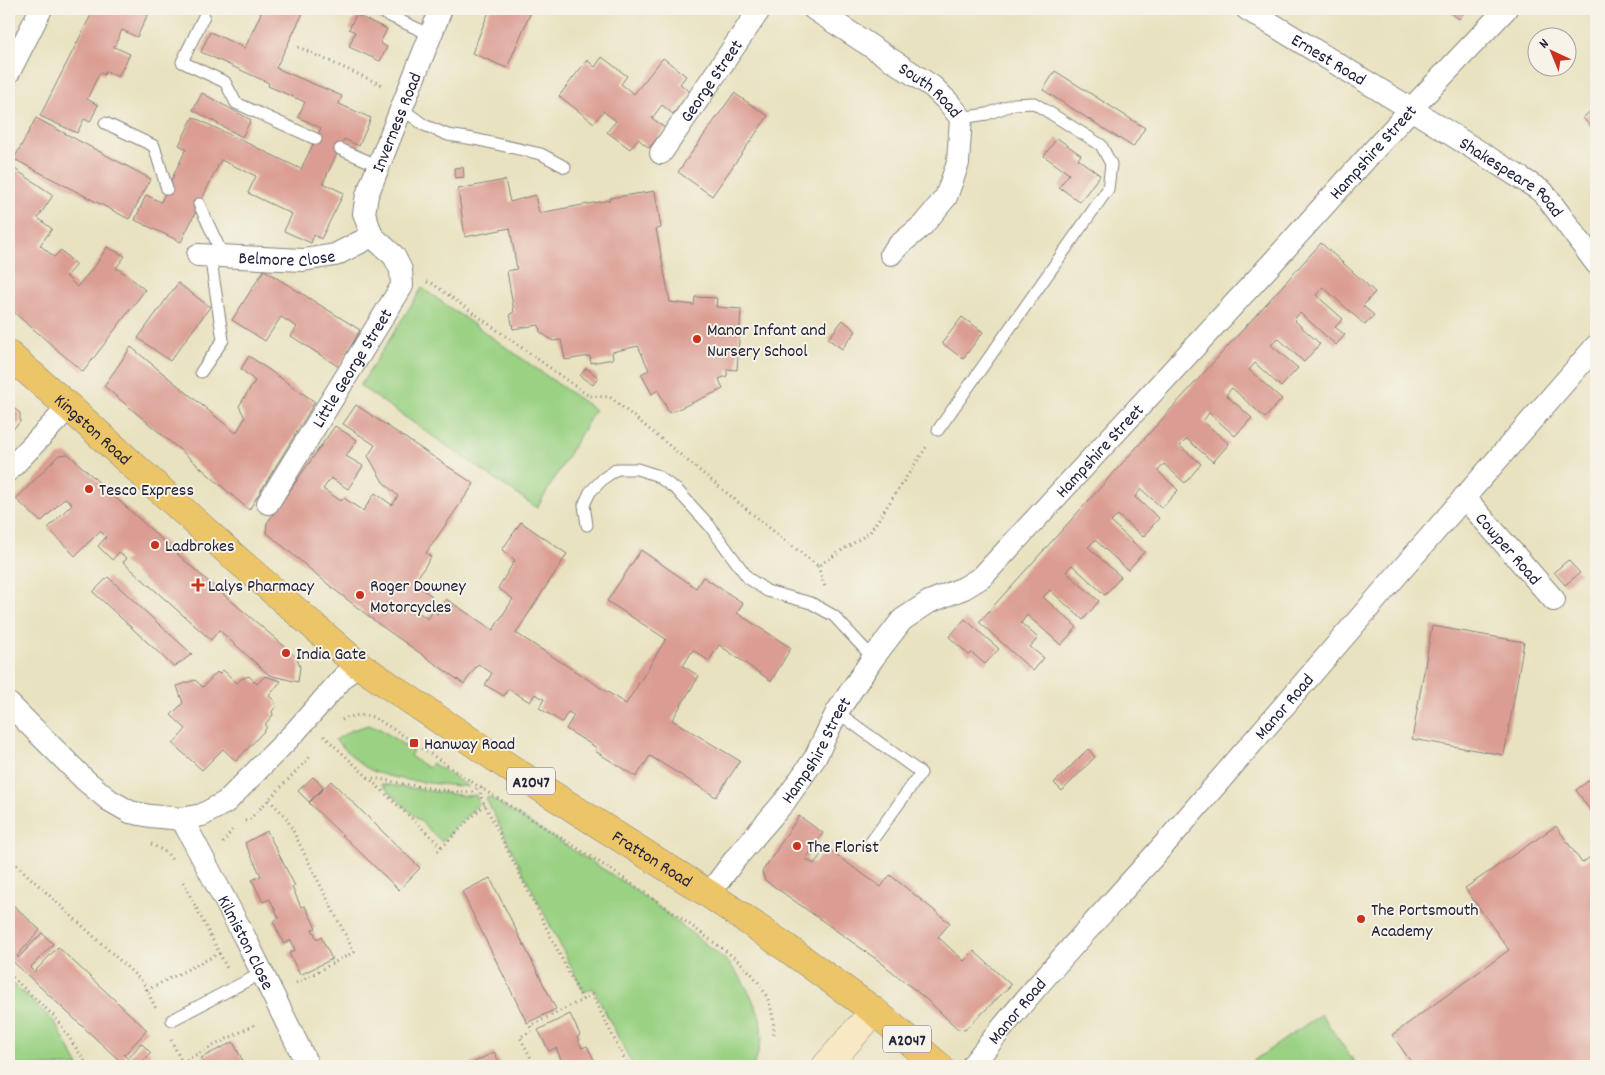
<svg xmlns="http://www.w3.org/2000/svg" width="1605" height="1075" font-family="Dekko,sans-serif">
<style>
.green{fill:#9ad183;stroke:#5e7a5f}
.building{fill:#db9d93}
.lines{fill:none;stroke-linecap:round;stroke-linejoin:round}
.lane-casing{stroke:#85827e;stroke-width:13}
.street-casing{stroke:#85827e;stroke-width:24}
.secondary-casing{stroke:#85827e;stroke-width:29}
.primary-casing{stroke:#85827e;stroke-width:29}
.path{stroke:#85827e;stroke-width:3;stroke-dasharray:1 4;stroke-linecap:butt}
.lane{stroke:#fff;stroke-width:11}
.street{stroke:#fff;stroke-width:22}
.secondary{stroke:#f8e8c3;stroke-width:28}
.primary{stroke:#edc569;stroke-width:28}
.poi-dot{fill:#c8321e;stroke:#f7f3e8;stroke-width:2}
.labels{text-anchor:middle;stroke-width:4;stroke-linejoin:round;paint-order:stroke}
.shield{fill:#f7f3e8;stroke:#62616f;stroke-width:1}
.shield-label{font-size:16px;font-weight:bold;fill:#22223b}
.street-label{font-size:18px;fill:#22223b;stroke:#f7f3e8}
.poi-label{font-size:18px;fill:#22223b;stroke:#f7f3e8;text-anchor:start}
</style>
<rect width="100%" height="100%" fill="#f7f3e8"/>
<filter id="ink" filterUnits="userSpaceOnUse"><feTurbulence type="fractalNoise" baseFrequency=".02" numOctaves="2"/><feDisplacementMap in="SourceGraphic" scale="10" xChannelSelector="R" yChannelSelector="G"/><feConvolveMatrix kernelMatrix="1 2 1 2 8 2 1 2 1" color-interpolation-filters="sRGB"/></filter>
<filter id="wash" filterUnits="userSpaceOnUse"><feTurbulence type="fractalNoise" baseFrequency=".0096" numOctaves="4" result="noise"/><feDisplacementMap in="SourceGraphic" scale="20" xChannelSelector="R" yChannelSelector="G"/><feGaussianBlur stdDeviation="1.12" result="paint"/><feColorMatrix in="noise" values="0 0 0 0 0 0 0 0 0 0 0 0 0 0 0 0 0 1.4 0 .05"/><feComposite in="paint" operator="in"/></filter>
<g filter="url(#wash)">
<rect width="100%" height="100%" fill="#e8e2c0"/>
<!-- green -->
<path class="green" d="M422 288 595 410 537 508 360 386Z
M368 725 380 729 413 751 410 756 428 768 432 763 469 787C442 784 389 781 367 768 355 761 345 748 335 740L352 730Z
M381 784 466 796 476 795 479 803 442 842Z
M489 797 622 881 661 909 728 962 740 977 751 996 760 1017 762 1039 755 1063 752 1066H633L593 988 584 992 486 799Z
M9 980 54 1021 79 1066H9Z
M1321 1014 1357 1066H1246Z"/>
<g id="blocks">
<!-- building -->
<path class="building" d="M94 9H142L149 12 137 37 122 30 114 47 130 54 118 77 106 71 104 75 100 72 87 99 98 105 90 122 84 119 77 133 40 116Z
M253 9H305L276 68 342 96 339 104 371 118 359 146 344 139 323 183 344 193 321 239 314 235 311 243 284 231 292 214 248 193 256 176 221 160 181 242 135 220 146 195 161 202 186 149 179 145 193 117 301 169 321 128 298 117 305 102 268 86 269 83 201 52 210 32 245 48 261 13Z
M490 9H532L507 68 472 53Z
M1445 9H1467L1459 19Z
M356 15 387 29 380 43 387 47 380 61 349 47 355 32 349 29Z
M602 57 627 76 621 84 634 94 663 58 686 76 680 84 690 92 673 114 662 105 652 118 665 128 649 148 638 139 630 149 607 132 616 121 603 111 594 123 559 96 587 60 595 67Z
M1055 71 1145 128 1133 147 1043 90Z
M202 93 251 120 242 137 193 110Z
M734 93 768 116 712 196 678 172Z
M1596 106V132L1583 118Z
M36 118 151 179 129 219 14 159Z
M1057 138 1081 155 1078 159 1100 175 1080 202 1059 187 1069 174 1044 156Z
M9 165 53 195 38 218 52 229 40 245 54 257 61 250 76 265 66 276 77 287 97 263 107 247 125 256 116 268 126 274 145 290 83 372 9 308Z
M463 167 464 177 455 178 454 168Z
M505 180 510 202 535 195 539 213 610 200V198L655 191 661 228 656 229 670 302 694 305 695 297 717 298 716 307 741 309 737 370 727 369V376L719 379 723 389 669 413 658 390 652 394 641 374 649 370 638 346 612 352 613 359 591 363 590 356 565 360 561 340 553 341 540 332 539 325 513 329 510 314 514 312 507 271 517 269 510 228 465 237 458 189Z
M1321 243 1375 292 1363 306 1374 315 1365 325 1323 287 1316 295 1343 319 1335 327 1345 335 1336 345 1300 313 1297 316 1294 320 1320 344 1304 362 1278 338 1271 345 1298 368 1281 387 1255 363 1249 370 1282 399 1265 418 1232 388 1226 395 1252 418 1235 436 1209 413 1203 421 1229 444 1213 462 1187 439 1180 446 1201 464 1185 483 1164 464 1158 471 1178 490 1162 508 1141 489 1135 497 1159 518 1143 537 1118 515 1111 522 1144 552 1128 570 1095 540 1088 547 1121 577 1105 595 1072 565 1066 572 1099 601 1083 620 1050 590 1043 597 1077 627 1061 645 1027 615 1021 623 1038 638 1030 647 1044 658 1033 671 979 622Z
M264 270 360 330 339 367 291 336 297 327 281 317 265 341 232 320Z
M178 283 210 307 170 361 138 338Z
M962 317 983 332 963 359 942 343Z
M843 320 856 331 842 349 828 339Z
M131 347 236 433 245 418 239 406 255 381 241 369 249 356 315 402 249 510 186 455 104 386Z
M586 368 598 377 593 385 580 376Z
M9 404 20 413V422L9 433Z
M356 405 474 484 426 553 431 557 414 583 432 596 418 612 428 619 433 611 437 614 446 599 493 630 513 599 498 588 515 560 502 550 521 522 567 554 516 633 626 704 666 639 607 601 641 550 696 588 703 577 743 603 737 613 791 648 771 681 719 645 709 661 693 650 683 666 699 676 672 720 740 761 716 797 650 756 636 777 595 751 597 748 566 729 574 715 568 712 562 722 539 708 544 699 535 694 530 702 508 689 504 696 485 685 492 673 478 664 464 684 380 625 335 590 266 532 267 523 335 426 357 440 346 456 363 466 348 489 331 478 323 489 341 501 344 498 363 511 375 493 392 505 398 496 383 482 368 456 375 445 343 424Z
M68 454 195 570 290 651 297 659 300 667 298 682 269 675 219 630 211 640 123 562 127 559 119 552 112 560 98 546 106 537 100 531 75 556 48 528 72 504 65 498 41 522 16 499 59 455Z
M1568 560 1580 573 1565 585 1554 572Z
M108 577 149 615 192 654 174 667 93 592Z
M965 619 999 649 985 664 972 653 969 655 949 637Z
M1432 626 1524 642 1504 755 1412 739Z
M223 670 237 683 241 679 249 676 257 684 265 676 281 681 269 696 274 700 276 707 272 711 273 715 266 723V729L236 761 223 749 202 770 173 744 186 729 171 715 183 703 177 686 195 680 203 687 217 672 219 674Z
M1088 749 1095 757 1062 791 1054 783Z
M1596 775V819L1576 790Z
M313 777 324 787 309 802 298 791Z
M331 781 420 868 399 890 309 803Z
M799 816 823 833 806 859 814 864 826 848 881 887 890 875 950 923 938 937 964 961 974 951 1011 985 965 1030 958 1029 926 999 879 961 765 880 762 872Z
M1556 826 1582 863 1596 853V1066H1414L1392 1035 1509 950 1465 888Z
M267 831 295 886 292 887 301 907 305 906 316 928 312 929 317 939 321 937 332 959 300 975 289 953 295 950 291 940 284 944 273 921 279 918 270 899 263 902 252 880 261 876 245 843Z
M490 878 556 1009 527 1023 462 892Z
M9 901 40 930 17 956 18 958 42 933 53 944 30 968 34 972 58 947 147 1030 124 1055 128 1059 141 1043 151 1053 139 1065 134 1061 129 1066H121L123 1064 9 958Z
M570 1014 580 1035 577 1037 582 1048 587 1046 597 1066H557L555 1062 561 1059 556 1048 549 1051 538 1030Z
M233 1042 244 1063 239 1066H206L201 1058Z
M494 1052 501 1065 499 1066H467Z"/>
</g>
</g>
<g filter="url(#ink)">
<use href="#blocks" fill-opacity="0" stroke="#85827e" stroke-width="1"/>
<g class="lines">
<!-- lane casing -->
<g class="lane-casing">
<path id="lane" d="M375 9 431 35
M204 16 182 62 225 82 236 103 316 139
M402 109 424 125 448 135 474 139 541 154 565 167
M105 123 154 146 167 189
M340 149 379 166
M199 204 223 256
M201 372 223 340 210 255
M938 430 1108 189 1111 164 1101 145 1034 103 1014 104 987 114 961 118
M587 525 584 505 590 492 604 478 617 469H637L656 475 677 490 709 525 748 578 767 591 811 603 834 616 873 658
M837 712 921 773 868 846
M172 1020 262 973"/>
</g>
<!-- street casing -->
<g class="street-casing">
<g id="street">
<path id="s1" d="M814 9 933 87 948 102 961 118 958 163 946 197 923 225 899 245 891 254"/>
<path id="s2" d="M1247 9 1411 109 1543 192 1596 263"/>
<path d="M9 72 41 9"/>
<path id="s3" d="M661 153 760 9"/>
<path id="s4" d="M372 236 364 213 367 195 441 9"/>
<path id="s5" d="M198 255 303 260 335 255 372 236"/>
<path d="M9 470 69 407"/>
<path id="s6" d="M1464 497 1554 600"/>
<path id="s7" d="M268 503 402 286 401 270 394 256 372 236"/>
<path d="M9 704 85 780 109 800 130 812 150 816 182 819 202 815 226 802 294 733 356 663"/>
<path id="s8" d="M182 819 245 938 308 1066"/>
<path id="s9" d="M709 894 736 858 785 801 815 758 837 712 873 658 902 620 929 602 964 588 982 577 1273 262 1411 109 1506 9"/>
<path id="s10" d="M972 1066C1035 983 1108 909 1176 831 1316 669 1455 507 1596 346"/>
</g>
</g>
<!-- secondary casing -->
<g class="secondary-casing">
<path id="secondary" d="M826 1066 874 1011"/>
</g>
<!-- primary casing -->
<g class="primary-casing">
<g id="primary">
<path id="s11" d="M9 355 69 407 232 555 356 663 516 772 709 894 787 948 874 1011 939 1066"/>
</g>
</g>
<!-- path -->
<path class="path" d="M298 47 384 86
M427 282 433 284 589 396 610 397 778 535 818 566 870 532 927 446
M818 566 825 587
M342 720C353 714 362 715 373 717 415 741 453 771 494 796 563 839 632 881 697 930 718 946 742 960 758 982 770 999 774 1014 774 1035
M324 736 443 848
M368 777C384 780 462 796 473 791 475 790 477 788 479 786
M482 788 480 795 582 999
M269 800 286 817 354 952 296 983
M245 821 249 820 311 756
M223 843 232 830
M151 844 167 853 173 861
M438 851 485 804
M9 858 143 982 156 1009
M183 882 227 968
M9 974 56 1018 88 1066
M147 990 220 953
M171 1040 184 1066
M182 1062 256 1024
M535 1066 520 1037 532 1031 530 1026 592 995 628 1066"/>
<!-- lane -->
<use href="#lane" class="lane"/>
<!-- street -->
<use href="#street" class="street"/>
<!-- secondary -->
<use href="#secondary" class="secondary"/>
<!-- primary -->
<use href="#primary" class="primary"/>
</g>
</g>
<!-- markers -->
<g class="poi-dot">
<circle cx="697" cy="339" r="5"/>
<circle cx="89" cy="489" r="5"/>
<circle cx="155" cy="545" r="5"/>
<path d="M195.5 577.5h5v5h5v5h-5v5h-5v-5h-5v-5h5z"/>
<circle cx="360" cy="595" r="5"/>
<circle cx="286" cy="653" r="5"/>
<rect x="409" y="738" width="10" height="10" rx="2.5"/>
<circle cx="797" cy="846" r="5"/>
<circle cx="1361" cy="919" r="5"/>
</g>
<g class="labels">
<!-- shield labels -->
<g class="shield">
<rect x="507" y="767.5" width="48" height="27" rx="4"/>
<rect x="883" y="1025.5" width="48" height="27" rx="4"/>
</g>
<g class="shield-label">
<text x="531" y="787">A2047</text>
<text x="907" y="1045">A2047</text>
</g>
<!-- street labels -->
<g class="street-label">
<text dy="6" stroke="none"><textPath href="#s2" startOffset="96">Ernest Road</textPath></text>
<text dy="6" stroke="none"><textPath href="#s3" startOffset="88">George Street</textPath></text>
<text dy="6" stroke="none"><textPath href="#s1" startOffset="142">South Road</textPath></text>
<text dy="6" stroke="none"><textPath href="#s4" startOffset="121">Inverness Road</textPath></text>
<text dy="6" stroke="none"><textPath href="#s9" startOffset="1005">Hampshire Street</textPath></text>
<text dy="6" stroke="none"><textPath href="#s2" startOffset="314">Shakespeare Road</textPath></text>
<text dy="6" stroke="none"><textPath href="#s5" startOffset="89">Belmore Close</textPath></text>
<text dy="6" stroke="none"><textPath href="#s7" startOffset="159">Little George Street</textPath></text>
<text dy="6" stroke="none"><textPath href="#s11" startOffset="112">Kingston Road</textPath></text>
<text dy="6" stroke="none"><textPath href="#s9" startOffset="600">Hampshire Street</textPath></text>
<text dy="6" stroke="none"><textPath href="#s6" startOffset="68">Cowper Road</textPath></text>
<text dy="6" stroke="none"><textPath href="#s10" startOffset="476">Manor Road</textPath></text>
<text dy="6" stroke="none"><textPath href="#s9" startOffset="180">Hampshire Street</textPath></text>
<text dy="6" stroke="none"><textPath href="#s11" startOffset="819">Fratton Road</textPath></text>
<text dy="6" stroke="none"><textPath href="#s8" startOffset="139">Kilmiston Close</textPath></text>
<text dy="6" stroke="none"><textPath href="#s10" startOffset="71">Manor Road</textPath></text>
</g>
<!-- poi labels -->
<g class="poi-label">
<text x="707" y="335">Manor Infant and<tspan x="707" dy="21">Nursery School</tspan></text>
<text x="99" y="495">Tesco Express</text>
<text x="165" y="551">Ladbrokes</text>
<text x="208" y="591">Lalys Pharmacy</text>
<text x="370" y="591">Roger Downey<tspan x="370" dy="21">Motorcycles</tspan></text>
<text x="296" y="659">India Gate</text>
<text x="424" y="749">Hanway Road</text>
<text x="807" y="852">The Florist</text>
<text x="1371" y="915">The Portsmouth<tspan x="1371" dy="21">Academy</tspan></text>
</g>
</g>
<!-- margin -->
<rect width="1605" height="1075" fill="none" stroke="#f7f3e8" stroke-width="30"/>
<!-- north arrow -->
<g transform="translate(1552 52) rotate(316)"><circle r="24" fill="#f7f3e8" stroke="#a29fa3"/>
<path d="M0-4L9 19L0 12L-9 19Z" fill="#c8321e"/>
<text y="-8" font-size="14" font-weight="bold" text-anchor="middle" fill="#22223b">N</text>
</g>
</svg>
